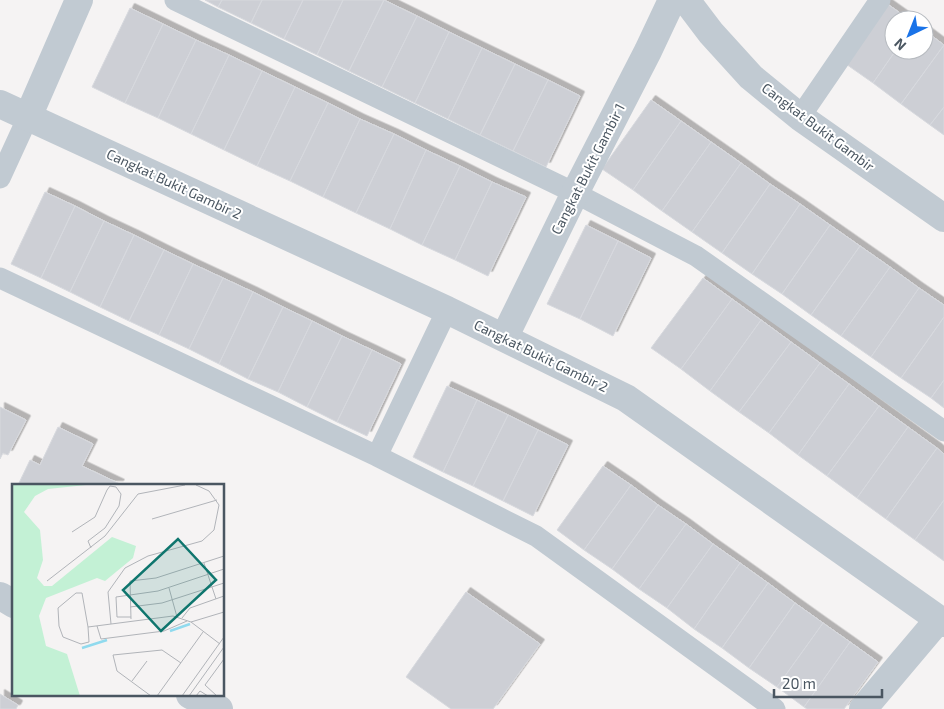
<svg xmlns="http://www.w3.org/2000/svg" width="944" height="709" font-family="'Exo 2',sans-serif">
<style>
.building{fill:#cdcfd5;stroke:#d7d9de;filter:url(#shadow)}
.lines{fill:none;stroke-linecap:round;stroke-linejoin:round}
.service{stroke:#c1cad2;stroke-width:21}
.minor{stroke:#c1cad2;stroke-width:28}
.labels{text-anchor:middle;stroke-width:4;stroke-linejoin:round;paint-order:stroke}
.street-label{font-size:14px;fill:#4a5661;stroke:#fff}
.inset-river{fill:none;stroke:#90daee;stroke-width:2.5}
.inset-road{fill:none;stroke:#b1b4b9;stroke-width:1}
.view{fill:#0f766e;fill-opacity:0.15;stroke:#0f766e;stroke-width:2.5}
.inset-edge{fill:none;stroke:#4a5661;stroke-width:2.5}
</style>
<defs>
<filter id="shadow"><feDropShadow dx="4.5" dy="-4.5" stdDeviation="0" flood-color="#0004"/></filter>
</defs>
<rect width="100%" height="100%" fill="#f5f3f3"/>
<!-- building -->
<path class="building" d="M205 0H222L218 7Z
M222 0H262L251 23 218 7Z
M262 0H303L284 39 251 23Z
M303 0H343L317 55 284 39Z
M343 0H384L349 71 317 55Z
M384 0 417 16 382 87 349 71Z
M886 3 910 20H894V50H896L873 83 843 62Z
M130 8 163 24 125 103 92 87Z
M417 16 449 32 415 103 382 87Z
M163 24 196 40 158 118 125 103Z
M924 30 944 45 901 104 873 83 896 50H924Z
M449 32 482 48 448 119 415 103Z
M196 40 229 55 191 134 158 118Z
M944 45V107L930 125 901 104Z
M482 48 515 64 480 135 448 119Z
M229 55 262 71 224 150 191 134Z
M515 64 548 80 513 151 480 135Z
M262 71 295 87 257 166 224 150Z
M548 80 580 96 546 167 513 151Z
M295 87 328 103 290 181 257 166Z
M651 100 681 121 633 190 602 169Z
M328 103 360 119 323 197 290 181Z
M944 107V135L930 125Z
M360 119 394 134 356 213 323 197Z
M681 121 711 142 662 211 633 190Z
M394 134 426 150 390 229 356 213Z
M711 142 741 163 692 232 662 211Z
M426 150 460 166 422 245 390 229Z
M741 163 770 184 722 253 692 232Z
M460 166 492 182 455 260 422 245Z
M492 182 526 197 488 276 455 260Z
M770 184 800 204 752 274 722 253Z
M45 192 75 206 41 278 11 264Z
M800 204 830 225 782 294 752 274Z
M75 206 104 221 70 292 41 278Z
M104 221 134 235 100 307 70 292Z
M586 225 618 241 580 319 547 304Z
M830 225 860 246 811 315 782 294Z
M134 235 164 250 129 321 100 307Z
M618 241 651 258 613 336 580 319Z
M860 246 890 267 841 336 811 315Z
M164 250 193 264 159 335 129 321Z
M193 264 223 278 189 349 159 335Z
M890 267 919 288 871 357 841 336Z
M223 278 253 292 219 364 189 349Z
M703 278 732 299 681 369 651 348Z
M919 288 944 305V317L901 378 871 357Z
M253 292 283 307 248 379 219 364Z
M732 299 761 320 710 391 681 369Z
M283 307 312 321 278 392 248 379Z
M944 317V380L931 398 901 378Z
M761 320 791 342 739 412 710 391Z
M312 321 342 336 307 407 278 392Z
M342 336 372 350 337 422 307 407Z
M791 342 820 363 769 433 739 412Z
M372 350 401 364 367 436 337 422Z
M820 363 849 384 798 455 769 433Z
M944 380V408L931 398Z
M849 384 879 406 827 476 798 455Z
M447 386 477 400 443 472 413 457Z
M477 400 508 415 473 486 443 472Z
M879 406 908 427 857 498 827 476Z
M0 407 26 420 8 455 3 453 0 459Z
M508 415 538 430 503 501 473 486Z
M58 427 93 444 82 466 120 484 119 485H18L30 460 40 465Z
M908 427 937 448 886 519 857 498Z
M538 430 568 445 533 516 503 501Z
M937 448 944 454V500L915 540 886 519Z
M603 466 631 485 584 550 557 530Z
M631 485 658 505 612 569 584 550Z
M944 500V561L915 540Z
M658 505 686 524 639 589 612 569Z
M686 524 713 544 667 608 639 589Z
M713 544 740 563 694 629 667 608Z
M740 563 768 583 722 648 694 629Z
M768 583 795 603 749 668 722 648Z
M466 592 540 644 493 709H451L406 677Z
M795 603 823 623 777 687 749 668Z
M823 623 850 642 804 707 777 687Z
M850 642 878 662 844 709H807L804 707Z
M0 694 18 705 16 709H0Z"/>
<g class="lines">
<!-- service -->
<path class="service" d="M175 0 575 193 696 256 944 431
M800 117 880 0
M0 178 28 117
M0 278 377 456 536 536 775 709
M377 456 447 310"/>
<!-- minor -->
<path class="minor" d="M686 0 711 33 751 77 800 117 944 218
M0 104 447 310 626 398 944 623
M28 117 79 0
M504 338 575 193 648 51 672 0
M0 596 14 604
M190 695 219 709
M863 709 939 619"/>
</g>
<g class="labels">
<!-- street labels -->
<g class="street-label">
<text transform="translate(818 127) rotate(37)" y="5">Cangkat Bukit Gambir</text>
<text transform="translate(588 169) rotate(-63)" y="5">Cangkat Bukit Gambir 1</text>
<text transform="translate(174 184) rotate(25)" y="5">Cangkat Bukit Gambir 2</text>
<text transform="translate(541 356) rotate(26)" y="5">Cangkat Bukit Gambir 2</text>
</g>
</g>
<!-- overview -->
<g transform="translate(12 484)">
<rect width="212" height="212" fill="#f5f3f3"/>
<path d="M0 1H74L36 5 23 12 12 28 28 46 31 76 25 94 32 102H40L100 53 124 62 121 74 93 97 85 94 34 114 27 132 34 162 55 170 68 212H0Z" fill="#c3f1d5"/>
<path class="inset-river" d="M158 147 178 140M70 164 95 156"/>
<path class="inset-road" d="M140 35 205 16M60 48 83 33 95 6 98 2 104 3 109 10 107 22 93 44 76 57 79 64M192 79 204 115M35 97 93 52 126 10 173 1M157 104 165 133M64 109H70L76 143 77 158 69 160 51 153 47 142 46 124ZM118 123 150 119 212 99M119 133H105L104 113 146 107 212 85M170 134 178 124 212 112M119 135 118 97 144 94 212 72M179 138 212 128M99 140 96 108 113 84 136 72 190 57 202 46 207 21 197 7 184 1M85 142 89 155 152 147 175 137M76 143 161 132 179 138 208 160M120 197 135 177M139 212 105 187 101 171 150 166 169 179M145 212 191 148M170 212 212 153M177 212 212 163M184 212 188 207 196 212M205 212 193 201 212 175"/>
<path class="view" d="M166 55 204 96 149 147 111 106Z"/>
<rect width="212" height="212" class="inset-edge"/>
</g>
<!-- north arrow -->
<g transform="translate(909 35) rotate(223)"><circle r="24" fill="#ffffff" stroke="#b7bbc0"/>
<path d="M0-4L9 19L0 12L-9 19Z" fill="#1a73e8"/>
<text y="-8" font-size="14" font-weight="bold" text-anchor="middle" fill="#4a5661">N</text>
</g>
<!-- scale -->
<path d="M774 689v8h108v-8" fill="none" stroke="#4a5661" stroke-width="2.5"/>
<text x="782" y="689" font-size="15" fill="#4a5661" stroke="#ffffff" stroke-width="4" paint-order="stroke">20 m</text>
</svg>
